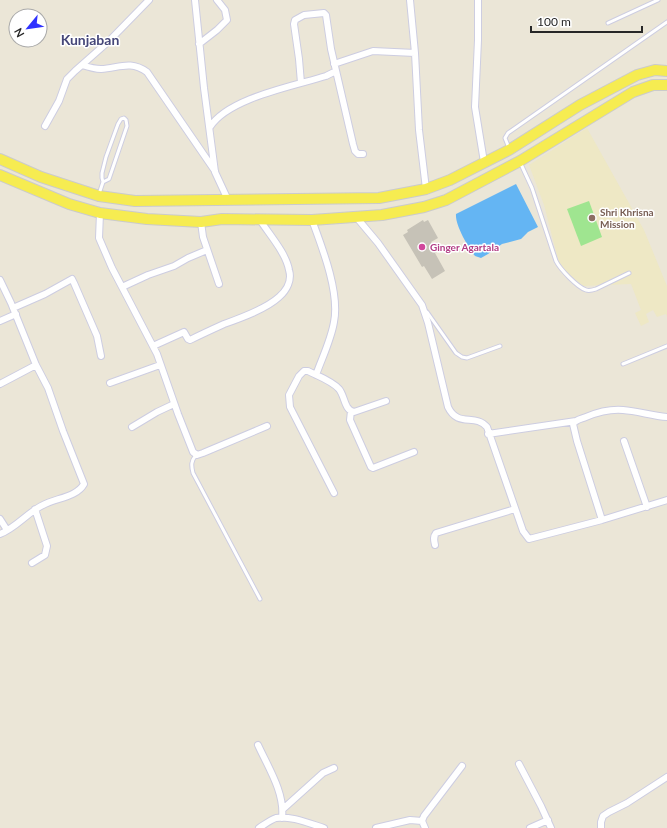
<svg xmlns="http://www.w3.org/2000/svg" width="667" height="828" font-family="Lato,sans-serif">
<style>
.education{fill:#eee8c5}
.green{fill:#9fe590}
.water{fill:#64b5f3}
.building{fill:#c6c2b7}
.lines{fill:none;stroke-linecap:round;stroke-linejoin:round}
.lane-casing{stroke:#cdcde1;stroke-width:5}
.street-casing{stroke:#cdcde1;stroke-width:8}
.primary-casing{stroke:#cbcbcb;stroke-width:12}
.lane{stroke:#fff;stroke-width:3}
.street{stroke:#fff;stroke-width:6}
.primary{stroke:#f6ec51;stroke-width:10}
.education-dot{fill:#8d6e63;stroke:#fff;stroke-width:1.5}
.hotel-dot{fill:#d1479c;stroke:#fff;stroke-width:1.5}
.labels{text-anchor:middle;stroke-width:3;stroke-linejoin:round;paint-order:stroke}
.education-label{font-size:10px;font-weight:bold;fill:#785e54;stroke:#fff;text-anchor:start}
.hotel-label{font-size:10px;font-weight:bold;fill:#b23c85;stroke:#fff;text-anchor:start}
.district-label{font-size:14px;font-weight:bold;fill:#464779;stroke:#fff}
</style>
<rect width="100%" height="100%" fill="#ebe6d7"/>
<!-- education -->
<path class="education" d="M587 128 644 230 667 286V317L666 314 657 317 653 310 646 314 649 322 641 326 635 313 641 310 631 284 583 286 560 267 544 205 529 165Z"/>
<!-- green -->
<path class="green" d="M589 201 602 237 581 246 567 209Z"/>
<!-- water -->
<path class="water" d="M516 184 538 227 528 232 521 239 502 244 488 254 481 258 475 256C468 247 455 225 456 214Z"/>
<!-- building -->
<path class="building" d="M423 220 424 222 428 220 438 238 431 242 437 252 435 253 445 271 432 279 424 266 422 267 403 235 408 232 407 230Z"/>
<g class="lines">
<!-- lane casing -->
<g class="lane-casing">
<path id="lane" d="M608 23 658 0
M509 148 505 138 508 133 667 22
M520 162 532 188 556 261C560 269 577 287 586 290 589 291 593 290 596 289L629 273
M99 194 103 182 102 178V173L106 157 118 124 121 119 124 118 126 120 127 126 109 179 103 182
M427 312 456 353 462 357 467 358 500 346
M623 364 667 346
M196 455C191 461 191 465 193 473L260 599"/>
</g>
<!-- street casing -->
<g class="street-casing">
<path id="street" d="M195 0 204 88 215 172 228 200
M410 0 415 53 419 130 426 189
M478 0V40L475 107 484 162
M199 44 217 30 227 20 225 10 217 0
M334 64 373 51 415 53
M82 65C88 67 94 69 101 69 119 68 130 60 147 72L215 171
M301 83 299 59 294 24 295 20 304 15 324 13 326 15 331 49 353 144 355 151 358 154H363
M45 126 59 101 67 79 75 71 109 41 149 0
M210 127C228 98 294 86 326 76L336 71
M100 213 99 238 112 268 157 354 178 414 193 452 197 455 203 453 267 426
M357 218 378 243 422 305 428 323 448 407C458 428 475 413 487 427L523 531 529 539 602 520 667 500
M312 220C322 247 340 293 334 322 331 340 322 358 316 375
M201 222 203 237 219 284
M0 280 11 303 36 365 48 388 63 431 84 484C77 497 56 498 43 505 28 512 16 528 0 534
M122 287 148 275 174 266 188 258 207 250
M13 308 45 294 72 279 74 283 97 336 101 356
M0 321 16 314
M153 346 184 332 188 339 190 340C202 334 213 329 224 324 241 318 266 309 279 297 287 290 292 280 289 270 286 253 269 234 260 220
M110 383 160 365
M0 384 36 365
M351 411 350 420 371 467 373 468 414 452
M132 427 157 412 174 404
M488 434 576 421
M624 441 647 507
M334 493 290 407 289 395 299 376 304 371H308C318 376 332 381 339 389 345 396 344 410 354 412L386 401
M0 519 7 530
M602 520 577 441 573 424C576 419 581 419 586 417 598 412 611 409 623 410 638 411 652 416 667 417
M435 545C434 540 433 537 436 533L515 509
M32 563 45 555 47 546 35 509
M258 745C268 767 285 793 282 818
M519 764 541 806 551 828
M283 809 323 773 334 768
M259 828C264 825 270 820 276 818 289 815 311 824 324 828
M376 828 410 820 422 821
M425 828 422 821 424 816 462 766
M530 828 548 820
M601 828V822L603 816 609 812 627 803 667 777"/>
</g>
<!-- primary casing -->
<g class="primary-casing">
<path id="primary" d="M0 159 41 177 99 196 135 201 379 198 426 189 450 180 509 150 580 105 637 75 655 70 667 71
M0 175 69 204 100 213 147 219 201 222 222 219 312 220 382 215 424 207 446 200 520 161 633 92 653 85H667"/>
</g>
<!-- lane -->
<use href="#lane" class="lane"/>
<!-- street -->
<use href="#street" class="street"/>
<!-- primary -->
<use href="#primary" class="primary"/>
</g>
<!-- markers -->
<circle class="education-dot" cx="592" cy="218" r="4"/>
<circle class="hotel-dot" cx="422" cy="247" r="4"/>
<g class="labels">
<!-- education labels -->
<g class="education-label">
<text x="600" y="216">Shri Khrisna<tspan x="600" dy="12">Mission</tspan></text>
</g>
<!-- hotel labels -->
<g class="hotel-label">
<text x="430" y="251">Ginger Agartala</text>
</g>
<!-- district labels -->
<g class="district-label">
<text x="90" y="45">Kunjaban</text>
</g>
</g>
<!-- north arrow -->
<g transform="translate(28 28) rotate(241)"><circle r="19" fill="#ffffff" stroke="#a9a9a9"/>
<path d="M0-3L7 15L0 10L-7 15Z" fill="#3033ff"/>
<text y="-6" font-size="11" font-weight="bold" text-anchor="middle" fill="#272727">N</text>
</g>
<!-- scale -->
<path d="M531 26v6h111v-6" fill="none" stroke="#272727" stroke-width="2"/>
<text x="537" y="26" font-size="12" fill="#272727" stroke="#ffffff" stroke-width="3" paint-order="stroke">100 m</text>
</svg>
